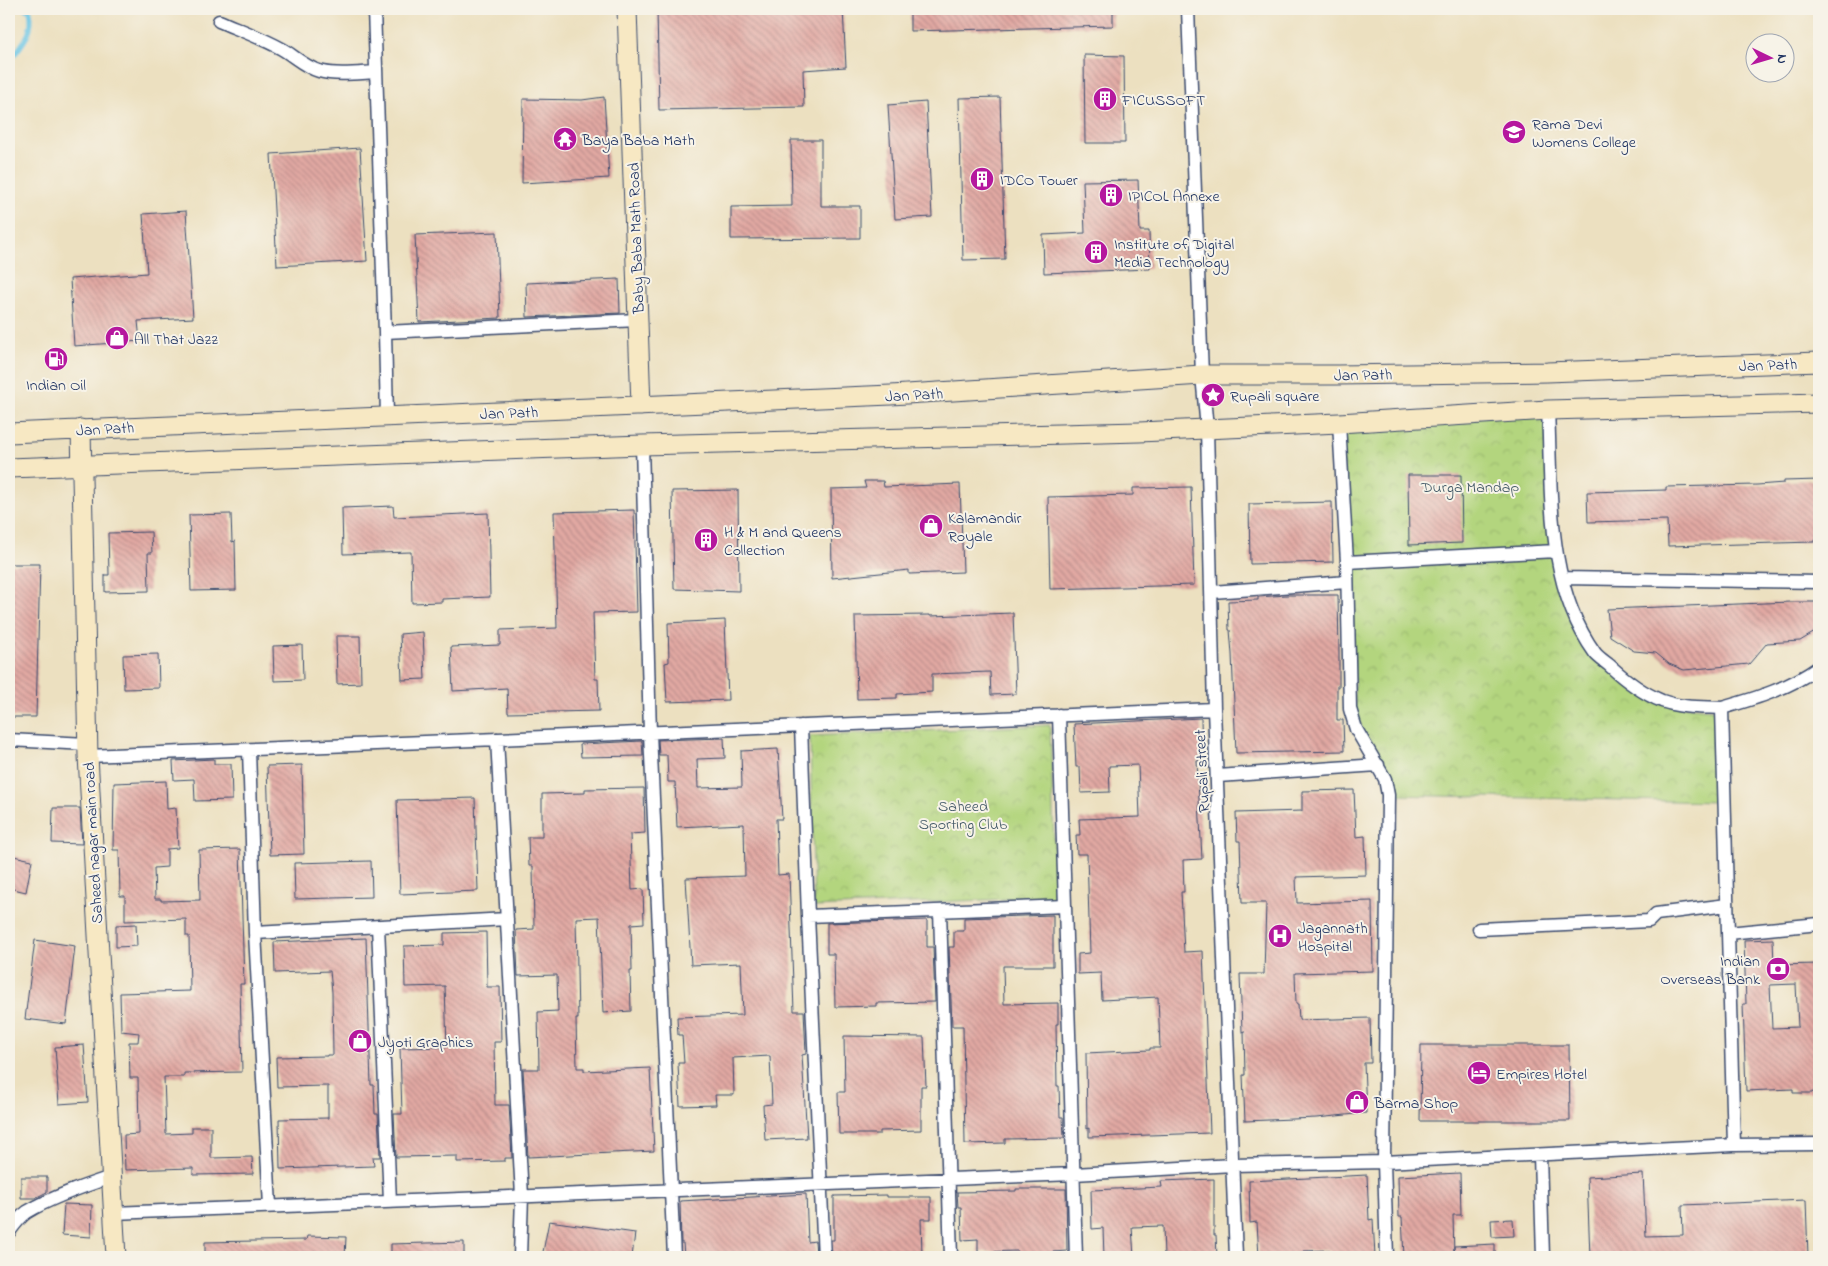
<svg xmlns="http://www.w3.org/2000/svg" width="1828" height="1266" font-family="'Indie Flower',sans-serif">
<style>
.park{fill:url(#park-crowns);stroke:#67826e}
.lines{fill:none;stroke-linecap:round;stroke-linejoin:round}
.stream{stroke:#67c5e5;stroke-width:5}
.building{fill:url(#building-back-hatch);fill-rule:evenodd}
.street-casing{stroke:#3a4a6d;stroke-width:15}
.secondary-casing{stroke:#3a4a6d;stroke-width:21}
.street{stroke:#fff;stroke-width:12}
.secondary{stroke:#f7e8c3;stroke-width:19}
.labels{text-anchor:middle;stroke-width:4;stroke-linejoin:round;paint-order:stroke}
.poi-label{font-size:16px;fill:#1b2f5e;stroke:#f7f3e8;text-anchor:start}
.street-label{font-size:16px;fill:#1b2f5e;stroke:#f7f3e8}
.park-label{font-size:16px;fill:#415866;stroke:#f7f3e8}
</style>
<defs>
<pattern id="park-crowns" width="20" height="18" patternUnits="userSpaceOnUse" patternTransform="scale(1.25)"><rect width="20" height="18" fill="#b3d57e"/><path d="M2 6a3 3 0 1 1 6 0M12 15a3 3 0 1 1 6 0" fill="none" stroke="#99b76f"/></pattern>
<pattern id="building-back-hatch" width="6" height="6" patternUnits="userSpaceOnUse" patternTransform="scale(1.25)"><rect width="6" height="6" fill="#e2a9a3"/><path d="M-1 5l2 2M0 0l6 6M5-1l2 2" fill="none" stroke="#b68a88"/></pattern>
</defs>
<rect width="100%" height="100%" fill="#f7f3e8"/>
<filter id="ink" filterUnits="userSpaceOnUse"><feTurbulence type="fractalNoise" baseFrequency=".02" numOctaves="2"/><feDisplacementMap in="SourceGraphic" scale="10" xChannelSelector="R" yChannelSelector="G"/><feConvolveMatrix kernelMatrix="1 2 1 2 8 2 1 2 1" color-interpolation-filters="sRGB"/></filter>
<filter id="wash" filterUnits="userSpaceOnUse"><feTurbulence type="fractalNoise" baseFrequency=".0096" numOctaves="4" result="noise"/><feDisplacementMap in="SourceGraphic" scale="20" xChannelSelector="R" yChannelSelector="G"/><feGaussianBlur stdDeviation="1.12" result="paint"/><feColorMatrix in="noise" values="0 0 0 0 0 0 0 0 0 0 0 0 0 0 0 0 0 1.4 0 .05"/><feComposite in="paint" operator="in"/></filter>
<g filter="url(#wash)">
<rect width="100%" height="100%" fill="#ece0c0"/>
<!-- park -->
<path class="park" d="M1545 413 1553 549 1349 560 1341 425Z
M1554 554 1595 656 1663 704 1720 710 1718 802 1392 795 1363 732 1355 710 1352 567Z
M1050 725 1056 897 814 907 810 736Z"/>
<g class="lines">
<!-- stream -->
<path class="stream" d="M9 62C21 45 35 33 30 11L26 9"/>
</g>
<g id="blocks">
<!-- building -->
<path class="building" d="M657 9H843L846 67 803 70 804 107 659 110Z
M910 9H1113V26L910 31Z
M1084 55 1124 56 1125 143H1085Z
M604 97 609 178 522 183 523 99 582 100Z
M1000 97 1005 259 963 260 959 98Z
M926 102 932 217 895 219 888 105Z
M791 140H821V206H860V238L731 239V207L792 206Z
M360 148 367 261 277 266 271 154Z
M1138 180 1140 231H1149L1150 269 1044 273 1043 235 1085 233 1083 181Z
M186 211 193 318 138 321 140 341 74 346 70 279 147 273 143 214Z
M497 232 500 318 419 322 415 235Z
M619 279 620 313 527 317 526 283Z
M1408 475H1461L1462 543 1409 545Z
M1819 480V539L1814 540V542L1668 546 1667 520 1588 522 1587 492 1666 490V487L1757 485 1784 483V481Z
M864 481H883L884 487 960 484 963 572 909 574V570L832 578 831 489 866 488Z
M1191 487 1194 585 1050 589 1048 497 1133 495V488Z
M738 490 739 591 674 589 672 491Z
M1332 502 1333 562 1250 564 1249 504Z
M393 506 394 517 488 513 490 597 442 599V602L412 603 411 552 343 554 342 508Z
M634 510 637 612 593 613 595 679H598L599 711 508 713 507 688 453 691 451 647 500 645V630L557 628 554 512Z
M231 514 232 542 235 541 236 590 191 591 189 515Z
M151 532 152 553H148L149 591 105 592V575H109L108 533Z
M9 564H40L36 717H9Z
M1287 595H1338L1339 653V686H1337V720H1343L1344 751 1236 753 1232 654 1230 630H1229L1228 601 1258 600V597Z
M1791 602H1818V626L1815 632 1800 641 1767 643 1749 664 1684 670 1669 664 1656 653 1634 651 1610 636 1607 609Z
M1013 613 1016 694 991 695 990 672 932 674V692L897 694V698L857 699 855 616 930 615V616Z
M725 620 728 700 667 702 665 663 669 662 668 623Z
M423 632 425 679 402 680 400 634Z
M336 636H360L361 683 337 684Z
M302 645 303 680 274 681 273 646Z
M158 654 159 688 124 689 123 655Z
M1201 718 1202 760 1197 761 1202 859 1183 860 1184 892H1181L1184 952 1203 951 1210 1133 1089 1137V1128L1087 1129 1086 1053 1150 1050V1048H1160L1158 997 1102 1000 1101 973 1078 974V954L1090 953 1087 854H1077L1076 835H1080L1079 819 1140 817 1138 765 1109 766 1110 792 1081 793 1080 767H1076L1074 724Z
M724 738 725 758 697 759 698 788 742 787 741 751 778 749 782 819H776L778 875 789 874 794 1011H804L806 1054 802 1055 807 1138 765 1140 763 1105 772 1104 770 1056 733 1058 734 1095H715L716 1105 680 1106 678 1063H684L682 1035H678L677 1017 743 1015 741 963 691 965 686 878 745 876 744 824 677 827 675 782H668L667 755H659L658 740Z
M642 741 643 756 581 757 580 744Z
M214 759V764H231L232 800 195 801 194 779 174 780 173 761Z
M302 765 304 854 270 855 267 766Z
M166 781 167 809 176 808 178 848 167 849V867L154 868 155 899H161V901L200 900 199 850 240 849 244 984H240L242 1072 184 1073V1077H164L166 1134 192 1133V1127H211V1158L252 1157 253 1174 193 1175V1168L125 1170 124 1135 139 1134 138 1078H130L129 1042H138L139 1033 121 1031 120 993 190 991 189 936H186V919L125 921V896H120L119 850H113L114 783Z
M644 788 645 833 630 834 632 890 643 889 644 923 631 924 632 971H630L631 1011 603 1013 599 917 576 918 578 1019H576L577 1068H584V1071L650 1068 654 1151 528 1157 523 1069H539L538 1012 558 1011 557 975 518 976 516 930 534 929 533 866H529L528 837H542V794L585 793V789Z
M1354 790 1356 837 1365 836 1366 875 1296 877 1297 903 1372 901 1373 971 1295 973 1296 1004H1298L1299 1020 1370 1018 1371 1063H1364L1366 1113 1316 1118 1245 1121 1243 1075H1245L1244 1031 1242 1032 1240 974H1264L1266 903H1242L1240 841H1237L1236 813 1302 811V791Z
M475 798 478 891 400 894 397 800Z
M53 808H80L82 844 52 843Z
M9 855 32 860 26 892 9 888Z
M371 861 372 897 295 899 294 863Z
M1053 915V966H1003L1004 1004 1058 1003V1024H1056L1057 1086H1059L1060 1117H1063L1064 1138 1005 1139V1143L965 1144 963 1026H952L949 947H954V931H964V918Z
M927 920V947H933L935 1002 876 1003V1006L835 1007 834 954H827V923Z
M136 924 137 946 116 947V925Z
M486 932 487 987H500L501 1042H494L495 1105H509L512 1158H505V1161L457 1162V1156L396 1157 394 1114H402L400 1048 447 1047 445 986 405 987 404 946 444 945V933Z
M366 938 371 1085H374L375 1114H378L380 1157H373L374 1166 280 1169 279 1119 328 1118V1086L277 1087 276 1057 327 1056V1055H333L332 992 330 971 275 973 274 942Z
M1773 939 1774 965 1819 964V1085L1812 1093H1793V1089L1746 1091 1743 1004H1746L1744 940ZM1796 984 1798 1027 1772 1028 1770 985Z
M35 940 75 946 66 1024 25 1019Z
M844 1036 924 1037 926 1086H921V1130L880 1131V1134H839L838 1092H845Z
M84 1045 88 1102 59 1104 55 1047Z
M1421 1045H1569L1570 1121H1420Z
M1460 1173 1461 1215H1453L1454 1257H1404L1402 1217H1399L1398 1176Z
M1643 1174 1646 1236 1683 1235 1682 1205 1806 1200 1808 1257H1590L1587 1177Z
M1367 1175 1369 1220 1373 1219 1375 1257H1330V1250L1303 1251V1257H1259L1257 1222 1250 1223 1249 1181Z
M21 1177H47V1192L35 1198H21Z
M1214 1179V1235H1216L1217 1257H1164L1163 1226 1132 1227 1134 1257H1104L1103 1228 1092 1229 1091 1190 1162 1187 1161 1181Z
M1016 1189H1066L1067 1251 1053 1252V1257H1018V1251L978 1252V1239L962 1240 961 1207H958L957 1192 1016 1191Z
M806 1194 808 1242 815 1241 816 1255H812V1257H684L683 1243H681L680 1201Z
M887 1195V1197H931V1219H921L922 1255H832L831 1240H834V1196Z
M64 1204 92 1205 91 1237 62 1235Z
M1513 1219 1514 1236 1492 1237 1491 1220Z
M549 1221 635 1233 632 1257H542Z
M307 1236 346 1237 345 1257H205V1242L306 1240Z
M464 1242V1257H391V1244Z
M1495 1244V1257H1455L1454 1246Z"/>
</g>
</g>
<g filter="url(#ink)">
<use href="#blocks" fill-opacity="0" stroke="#3a4a6d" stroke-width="1"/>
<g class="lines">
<!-- street casing -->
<g class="street-casing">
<path id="street" d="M374 9 385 332 638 320
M1188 9 1202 375 1207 429 1214 709 1236 1257
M219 21C240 30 262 38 282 49 294 56 305 67 319 71 337 76 358 73 376 72
M385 332 387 417
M1548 410C1552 490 1545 584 1595 653 1598 657 1604 661 1609 665 1625 680 1642 693 1662 701 1681 708 1703 707 1722 708
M1339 423 1347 562 1350 709 1356 729 1385 779 1388 795 1384 1162 1387 1257
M642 445 650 733 674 1257
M1347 562 1556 551
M1562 578 1819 582
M1212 592 1347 582
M1059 715 1076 1257
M801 726 808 916 824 1257
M497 739 522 1196 520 1257
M9 740 87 744
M249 750 255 933 270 1206
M88 756 1214 709
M1218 776 1378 765
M940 911 951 1257
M808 916 1065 906
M378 926 390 1201
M1479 929 1649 921 1656 914 1727 905
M255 933 507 919
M1728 933 1722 708C1757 698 1790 688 1819 667
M1734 1145 1728 933 1819 924
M1540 1155 1543 1257
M113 1213 1074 1174 1233 1165 1384 1162 1734 1145 1819 1144
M9 1232C14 1225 20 1217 27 1212 52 1197 84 1186 111 1177"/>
</g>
<!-- secondary casing -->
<g class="secondary-casing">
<path id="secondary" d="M627 9 641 406
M81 429 88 756 116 1257
M9 433 891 395 1202 375H1337L1547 372 1819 362
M9 468 642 445 1139 432 1339 423 1548 410 1819 403"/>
</g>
<!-- street -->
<use href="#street" class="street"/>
<!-- secondary -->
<use href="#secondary" class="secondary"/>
</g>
</g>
<!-- icons -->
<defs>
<g id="building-disc" transform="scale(1.25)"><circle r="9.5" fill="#b5179e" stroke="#f7f3e8"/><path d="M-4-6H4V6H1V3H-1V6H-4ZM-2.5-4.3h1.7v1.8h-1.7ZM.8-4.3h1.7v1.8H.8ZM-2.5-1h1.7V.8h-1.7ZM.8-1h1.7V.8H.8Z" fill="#fff"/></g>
<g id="university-disc" transform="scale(1.25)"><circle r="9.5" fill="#b5179e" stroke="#f7f3e8"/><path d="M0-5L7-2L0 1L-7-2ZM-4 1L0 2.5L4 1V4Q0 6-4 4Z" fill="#fff"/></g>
<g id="temple-disc" transform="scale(1.25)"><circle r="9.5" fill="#b5179e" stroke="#f7f3e8"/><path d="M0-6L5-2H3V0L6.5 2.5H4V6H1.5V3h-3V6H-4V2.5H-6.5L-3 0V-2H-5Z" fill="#fff"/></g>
<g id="shop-disc" transform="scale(1.25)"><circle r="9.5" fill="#b5179e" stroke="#f7f3e8"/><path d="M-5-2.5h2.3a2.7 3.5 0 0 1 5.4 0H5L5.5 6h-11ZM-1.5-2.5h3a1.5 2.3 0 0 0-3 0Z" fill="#fff"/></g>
<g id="fuel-disc" transform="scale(1.25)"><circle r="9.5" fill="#b5179e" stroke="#f7f3e8"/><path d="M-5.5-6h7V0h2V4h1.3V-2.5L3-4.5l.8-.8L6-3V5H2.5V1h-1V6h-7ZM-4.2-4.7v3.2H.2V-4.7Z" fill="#fff"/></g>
<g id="sight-disc" transform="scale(1.25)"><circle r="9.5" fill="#b5179e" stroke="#f7f3e8"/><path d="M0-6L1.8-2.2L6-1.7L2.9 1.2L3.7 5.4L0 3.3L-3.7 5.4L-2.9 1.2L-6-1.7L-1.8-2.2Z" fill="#fff"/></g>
<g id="hospital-disc" transform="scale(1.25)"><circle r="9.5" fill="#b5179e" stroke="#f7f3e8"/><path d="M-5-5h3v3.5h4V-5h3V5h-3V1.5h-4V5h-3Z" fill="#fff"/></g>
<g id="bank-disc" transform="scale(1.25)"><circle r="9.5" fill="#b5179e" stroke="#f7f3e8"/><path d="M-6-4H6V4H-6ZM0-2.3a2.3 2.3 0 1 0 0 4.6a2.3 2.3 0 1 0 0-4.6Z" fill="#fff"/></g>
<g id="hotel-disc" transform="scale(1.25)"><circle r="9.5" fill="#b5179e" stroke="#f7f3e8"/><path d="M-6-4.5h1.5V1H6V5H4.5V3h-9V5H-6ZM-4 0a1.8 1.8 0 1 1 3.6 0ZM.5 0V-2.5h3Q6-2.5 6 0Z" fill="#fff"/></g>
</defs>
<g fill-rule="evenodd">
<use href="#building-disc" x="1105" y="99"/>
<use href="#university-disc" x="1514" y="132"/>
<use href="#temple-disc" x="565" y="139"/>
<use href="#building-disc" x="982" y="179"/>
<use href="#building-disc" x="1111" y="195"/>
<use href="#building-disc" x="1096" y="252"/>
<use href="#shop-disc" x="117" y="338"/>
<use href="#fuel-disc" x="56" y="359"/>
<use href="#sight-disc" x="1213" y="395"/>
<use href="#shop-disc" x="931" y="526"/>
<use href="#building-disc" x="706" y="540"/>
<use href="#hospital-disc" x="1280" y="936"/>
<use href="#bank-disc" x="1778" y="969"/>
<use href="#shop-disc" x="360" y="1041"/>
<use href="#hotel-disc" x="1479" y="1073"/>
<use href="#shop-disc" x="1357" y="1102"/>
</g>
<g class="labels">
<!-- poi labels -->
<g class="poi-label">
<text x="1122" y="105">FICUSSOFT</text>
<text x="1532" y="129">Rama Devi<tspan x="1532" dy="18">Womens College</tspan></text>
<text x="582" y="145">Baya Baba Math</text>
<text x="1000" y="185">IDCO Tower</text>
<text x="1128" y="201">IPICOL Annexe</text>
<text x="1114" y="249">Institute of Digital<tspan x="1114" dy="18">Media Technology</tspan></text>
<text x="134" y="344">All That Jazz</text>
<text x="56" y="390" text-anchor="middle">Indian Oil</text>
<text x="1230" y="401">Rupali square</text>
<text x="948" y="523">Kalamandir<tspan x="948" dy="18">Royale</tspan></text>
<text x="724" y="537">H &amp; M and Queens<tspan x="724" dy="18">Collection</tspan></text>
<text x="1298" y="933">Jagannath<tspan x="1298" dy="18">Hospital</tspan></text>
<text x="1760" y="966" text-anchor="end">Indian<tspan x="1760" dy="18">Overseas Bank</tspan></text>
<text x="378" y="1047">Jyoti Graphics</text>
<text x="1496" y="1079">Empires Hotel</text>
<text x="1374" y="1108">Barma Shop</text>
</g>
<!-- street labels -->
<g class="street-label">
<text transform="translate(635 238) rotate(-92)" y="6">Baby Baba Math Road</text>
<text transform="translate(1768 364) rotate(-2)" y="6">Jan Path</text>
<text transform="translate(1363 374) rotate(-1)" y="6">Jan Path</text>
<text transform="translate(914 394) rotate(-3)" y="6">Jan Path</text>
<text transform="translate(509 412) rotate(-2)" y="6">Jan Path</text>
<text transform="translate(105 428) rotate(-3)" y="6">Jan Path</text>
<text transform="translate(1201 771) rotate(-93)" y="6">Rupali street</text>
<text transform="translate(92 843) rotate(-93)" y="6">Saheed nagar main road</text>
</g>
<!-- park labels -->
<g class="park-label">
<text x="1470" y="492">Durga Mandap</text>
<text x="963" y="811">Saheed<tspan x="963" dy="18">Sporting Club</tspan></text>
</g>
</g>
<!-- margin -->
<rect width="1828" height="1266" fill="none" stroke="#f7f3e8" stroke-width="30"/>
<!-- north arrow -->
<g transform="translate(1770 58) rotate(95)"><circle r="24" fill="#f7f3e8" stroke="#9fa5b1"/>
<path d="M0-4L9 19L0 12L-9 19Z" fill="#b5179e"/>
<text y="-8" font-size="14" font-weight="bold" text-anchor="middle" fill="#1b2f5e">N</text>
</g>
</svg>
